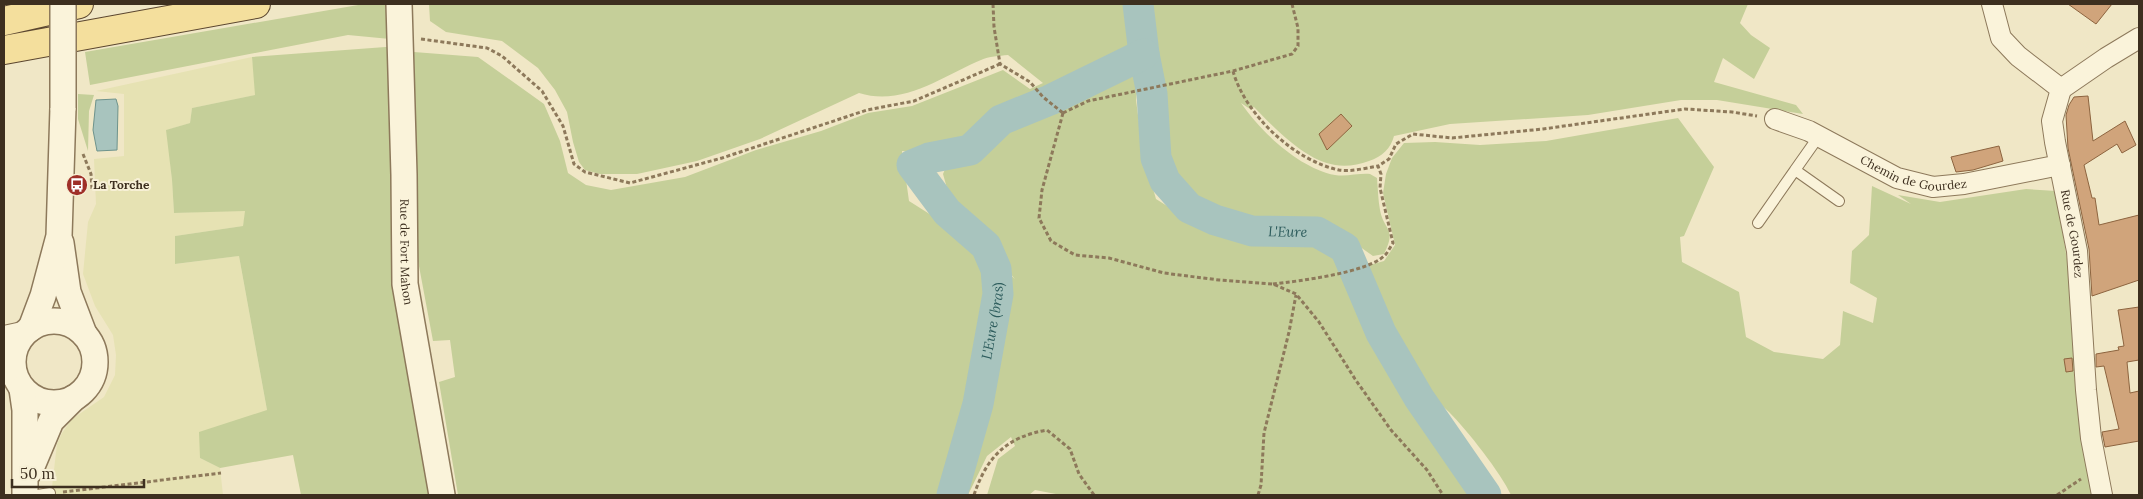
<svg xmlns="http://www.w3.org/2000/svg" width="2143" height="499" font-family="Lora,serif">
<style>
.farmland{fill:#e6e2b3}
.green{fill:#c5cf99;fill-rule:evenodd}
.water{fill:#a8c4be;stroke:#6e938c}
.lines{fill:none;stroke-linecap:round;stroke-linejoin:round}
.river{stroke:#a8c4be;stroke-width:31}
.building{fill:#d0a47b;stroke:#8d643f}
.service-casing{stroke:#8d795b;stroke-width:12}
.minor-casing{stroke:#8d795b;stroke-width:22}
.tertiary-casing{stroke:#8d795b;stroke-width:28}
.primary-casing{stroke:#5b462f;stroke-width:30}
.path{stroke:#8d795b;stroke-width:3;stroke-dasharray:4 2.5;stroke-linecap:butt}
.service{stroke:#faf3da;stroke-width:10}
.minor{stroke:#faf3da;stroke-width:20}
.tertiary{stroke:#faf3da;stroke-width:25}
.primary{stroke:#f4df9d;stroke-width:28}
.tertiary-bridge-casing{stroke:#8d795b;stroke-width:28;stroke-linecap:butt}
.tertiary-bridge{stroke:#faf3da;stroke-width:25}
.labels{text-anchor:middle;stroke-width:4;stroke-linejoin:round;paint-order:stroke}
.street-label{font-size:12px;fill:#3d2f1f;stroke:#f7f0d6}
.poi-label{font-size:12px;font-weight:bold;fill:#3d2f1f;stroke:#f7f0d6;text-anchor:start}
.water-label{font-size:14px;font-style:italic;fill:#2e5d5d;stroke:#f7f0d6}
</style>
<rect width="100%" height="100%" fill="#f0e7c6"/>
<!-- farmland -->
<path class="farmland" d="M252 57 256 95 192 108 190 123 167 130 172 180 174 213 246 210 243 226 175 236 176 264 239 256 267 410 200 458 220 468 223 495H51L57 444 62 433 72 419 104 397 115 375 116 355 113 335 95 306 83 274 88 222 96 204 94 159 124 156V94L96 91Z"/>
<!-- green -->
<path class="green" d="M364 4H390V39L348 35 90 85 85 52Z
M429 4H1127L1139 72 1136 100 1143 154 1156 199 1199 226 1240 239 1265 236 1313 239 1335 252 1390 367 1456 458 1475 495H1061L1035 490 1029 495H987L998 459 1015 446 1011 437 987 456 968 495H458L439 382 455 377 450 340 433 341 416 250 414 52 478 57 544 104 560 141 568 173 586 185 611 190 685 177 756 150 821 131 868 113 912 106 1003 70 1030 89 1043 83 1008 55C999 56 989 56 981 60 943 76 903 107 859 93L760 139 697 161 637 174H600L585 170 579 162 573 142 567 112 555 90 538 68 502 41 446 32 430 21ZM902 151 951 155 943 174 952 206 1015 279 969 239 909 201Z
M1142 4H1748L1740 23 1751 35 1770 48 1754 79 1723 58 1714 82 1796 105 1803 114 1717 100H1681L1588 115 1450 124 1394 136C1391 148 1382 157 1369 161 1358 165 1346 167 1335 165 1306 161 1274 128 1254 107L1250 109 1241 103C1261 132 1299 168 1335 175 1346 177 1359 173 1370 174L1377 178C1378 189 1378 200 1380 210 1384 231 1397 228 1384 254L1373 256 1339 232 1305 217 1274 220 1234 221 1204 206 1174 183 1165 151 1167 111 1163 95 1154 82Z
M399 46 431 495H301L293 455 220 468 200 458 199 432 267 410 239 256 175 264V236L243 226 245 211 174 213 172 180 166 130 190 123 192 108 255 95 252 57Z
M78 94 94 95 89 111 88 151 78 119Z
M1678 118 1714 167 1684 236 1680 237 1682 262 1739 292 1746 337 1774 352 1823 359 1840 345 1843 311 1873 323 1877 298 1850 283 1852 251 1869 235 1872 186 1911 204 1898 195 1940 202 2026 189 2056 191 2072 291 2074 375 2096 495H1511C1501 473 1467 430 1449 412 1438 401 1422 392 1412 379 1390 349 1377 303 1359 268L1384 261 1395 245 1383 193 1386 174 1392 158 1404 143 1435 142 1480 145 1546 141Z"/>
<!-- water -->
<path class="water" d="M116 99 118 106 117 150 97 151 93 130 96 100Z"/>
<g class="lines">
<!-- river -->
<g class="river">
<path id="s1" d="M1138 4 1144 54 1152 94 1156 158 1165 181 1189 208 1215 220 1252 231 1317 232 1345 248 1381 333 1419 398 1486 495"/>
<path id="s2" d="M952 495 978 404 998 294 996 269 986 246 947 212 912 165 929 158 970 150 1001 120 1050 100 1144 54"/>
</g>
</g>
<!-- building -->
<path class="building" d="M2068 4H2112L2096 24Z
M2088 96 2093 141 2125 121 2136 145 2122 153 2117 144 2084 165 2092 198H2095L2099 225 2139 215V280L2092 296 2089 249 2068 148 2066 115 2069 105 2074 97Z
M1341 114 1352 126 1327 150 1319 134Z
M1999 146 2003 161 1973 170 1956 172 1951 157Z
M2139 307V360L2127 362 2130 393 2139 391V441L2105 447 2102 432 2119 429 2104 366 2096 367V354L2119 350 2118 347 2124 346 2118 310Z
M2072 358 2073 371 2066 372 2064 359Z"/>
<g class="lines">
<!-- service casing -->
<g class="service-casing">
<path id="service" d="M1795 170 1819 136
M1758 223 1795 170 1839 201
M38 495 50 493"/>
</g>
<!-- minor casing -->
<g class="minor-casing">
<g id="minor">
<path id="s3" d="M1992 4 2001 38 2018 56 2061 89 2052 121 2055 142 2077 251 2086 390 2091 438 2102 495"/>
<path d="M2061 89 2106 58 2139 38"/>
<path id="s4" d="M1775 119 1809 131 1897 178 1933 187 1964 184 2060 165"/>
<path d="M4 336 27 331"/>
<path d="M4 370 18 382"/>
</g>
</g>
<!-- tertiary casing -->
<g class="tertiary-casing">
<g id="tertiary">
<path id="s5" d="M399 4 404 175 405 284 442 495"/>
<path d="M61 243 68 292 84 334"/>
<circle cx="54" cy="362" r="41"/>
<path d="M31 328 43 296 59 236 63 108"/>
<path d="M22 389 25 410V495"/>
<path d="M30 471 51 421 74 398"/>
</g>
</g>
<!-- primary casing -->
<g class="primary-casing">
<path id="primary" d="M4 21 79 4
M4 50 256 4"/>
</g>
<!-- path -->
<path class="path" d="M993 4 994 27 1000 64 1030 82 1043 97 1063 113
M421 39 487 48 502 56 542 91 563 126 574 164 585 172 630 183 722 158 867 110 914 101 1000 64
M1233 71C1245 115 1295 161 1339 170 1351 172 1366 168 1378 166
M1063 113 1042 190 1039 218 1051 241 1075 255 1109 258 1164 273 1219 280 1273 284 1296 294 1319 322 1355 379 1391 430 1427 470 1443 495
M1063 113 1088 101 1233 71 1292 54 1298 46V28L1292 4
M83 154 91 174 92 189
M1273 284C1299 281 1366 273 1384 256 1388 253 1390 247 1393 243L1380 188 1381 174 1378 166 1389 159 1396 144 1413 134 1452 138 1543 129 1685 109 1732 112 1757 116
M63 492 221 473
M974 495C987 456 1007 437 1047 430L1070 449 1079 474 1094 495
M1258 495 1261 485 1264 433 1289 332 1296 295
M2057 495 2081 479"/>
<!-- service -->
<use href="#service" class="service"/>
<!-- minor -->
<use href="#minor" class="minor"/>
<!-- tertiary -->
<use href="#tertiary" class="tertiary"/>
<!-- primary -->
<use href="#primary" class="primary"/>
<!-- tertiary-bridge casing -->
<g class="tertiary-bridge-casing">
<path id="tertiary-bridge" d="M63 108V4"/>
</g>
<!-- tertiary-bridge -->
<use href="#tertiary-bridge" class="tertiary-bridge"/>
</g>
<!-- icons -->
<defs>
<g id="bus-disc" transform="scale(1.125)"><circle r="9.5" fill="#9f2f28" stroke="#f7f0d6"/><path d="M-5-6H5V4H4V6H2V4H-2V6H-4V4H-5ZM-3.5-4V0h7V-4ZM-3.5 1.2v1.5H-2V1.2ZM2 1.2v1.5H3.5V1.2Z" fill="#fff"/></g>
</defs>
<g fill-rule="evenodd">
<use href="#bus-disc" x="77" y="185"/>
</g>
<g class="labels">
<!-- street labels -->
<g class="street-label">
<text dy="4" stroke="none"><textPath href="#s4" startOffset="151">Chemin de Gourdez</textPath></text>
<text dy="4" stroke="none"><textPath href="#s3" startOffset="262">Rue de Gourdez</textPath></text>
<text dy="4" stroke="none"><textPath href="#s5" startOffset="248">Rue de Fort Mahon</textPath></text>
</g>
<!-- poi labels -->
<g class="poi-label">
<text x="93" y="189">La Torche</text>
</g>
<!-- water labels -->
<g class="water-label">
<text dy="5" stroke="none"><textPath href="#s1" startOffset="319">L'Eure</textPath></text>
<text dy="5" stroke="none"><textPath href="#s2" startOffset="179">L'Eure (bras)</textPath></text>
</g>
</g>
<!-- border -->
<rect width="2143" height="499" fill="none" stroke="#3d2f1f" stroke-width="10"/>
<!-- scale -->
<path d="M12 479v8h132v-8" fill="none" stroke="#3d2f1f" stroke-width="2.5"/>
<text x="20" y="479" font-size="15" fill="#3d2f1f" stroke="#f7f0d6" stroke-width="4" paint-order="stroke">50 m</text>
</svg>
